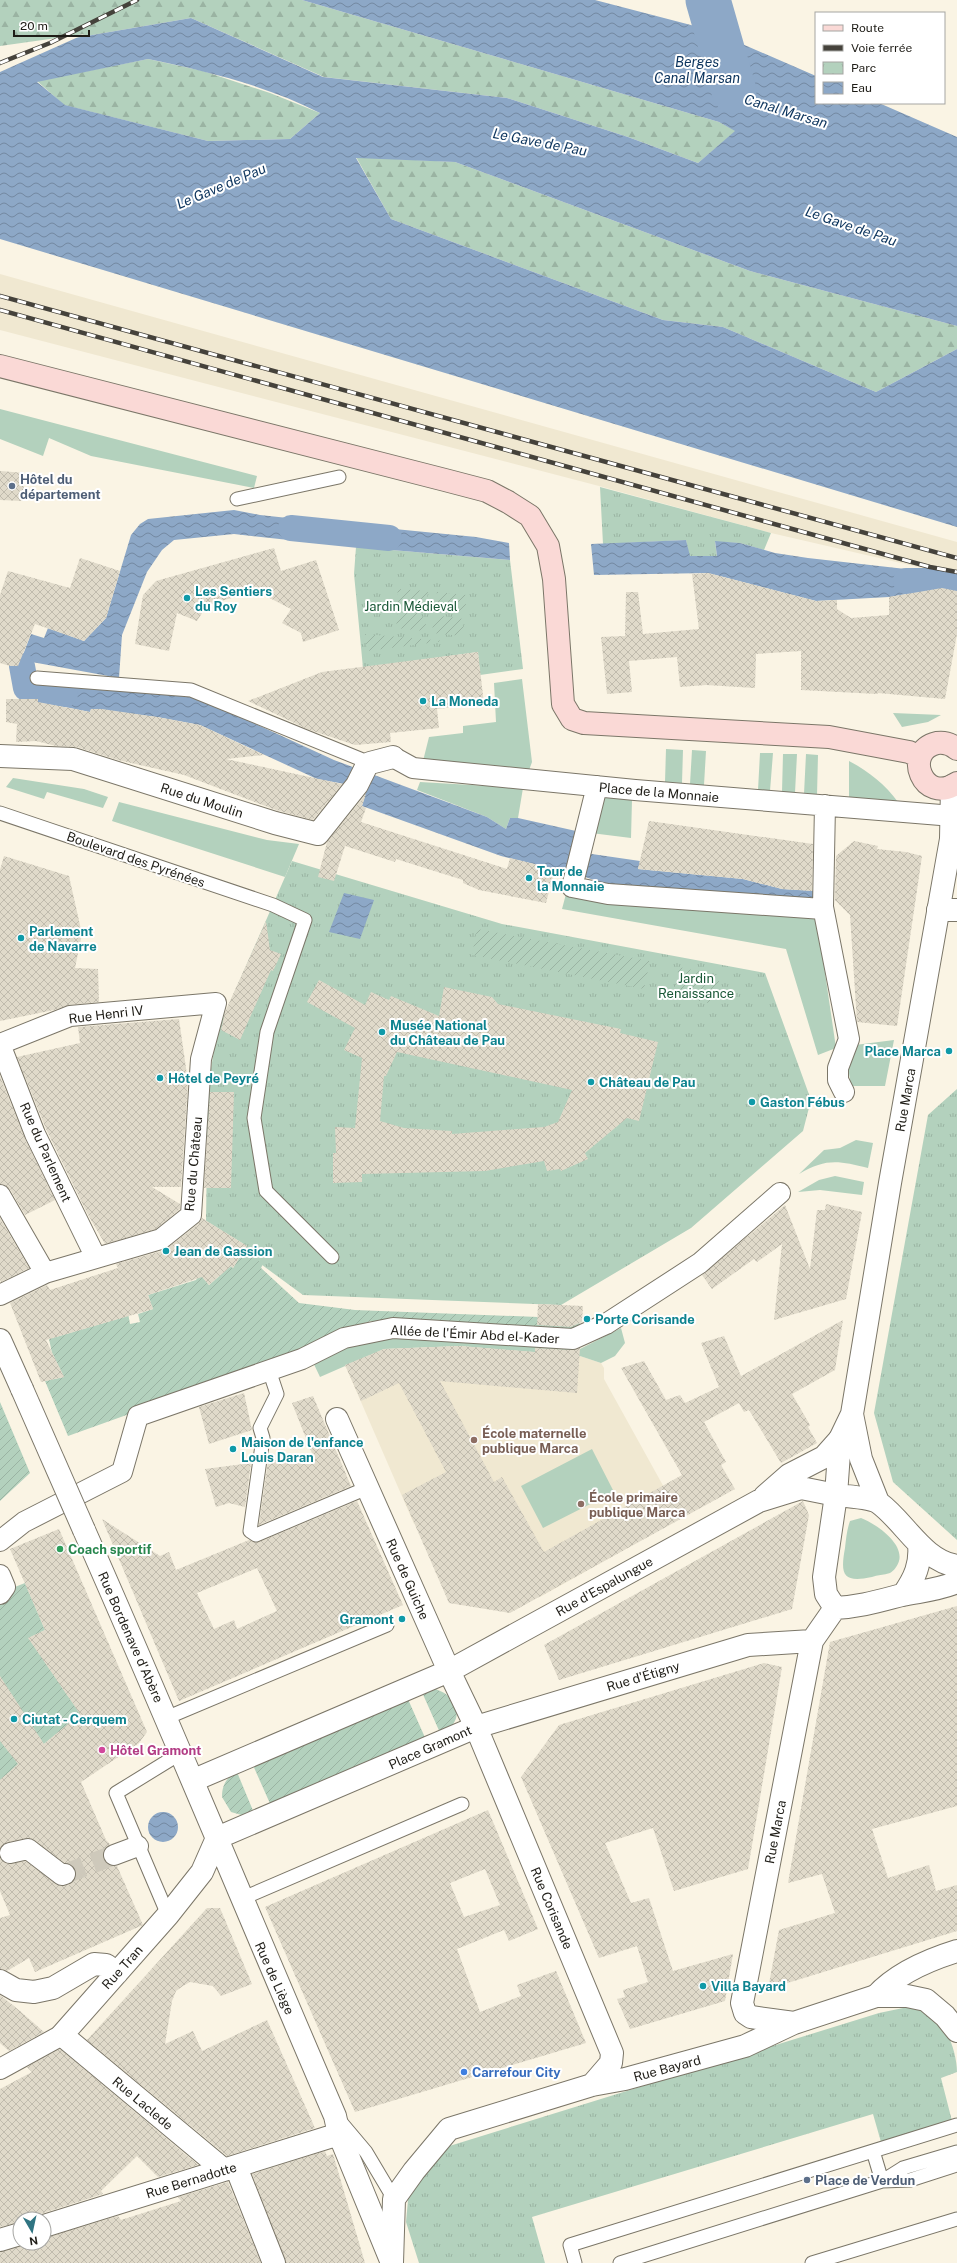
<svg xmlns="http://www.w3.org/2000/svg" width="957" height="2263" font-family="'Public Sans',sans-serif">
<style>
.built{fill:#f0e8d1}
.grass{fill:#b3d1bd}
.forest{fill:url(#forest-firs)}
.park{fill:url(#park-tufts)}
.garden{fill:url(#garden-furrows)}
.water{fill:url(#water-waves);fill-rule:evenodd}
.pier{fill:#faf4e4}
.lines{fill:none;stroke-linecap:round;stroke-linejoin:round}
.canal{stroke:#8da8c7;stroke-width:26}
.river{stroke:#8da8c7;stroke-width:45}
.building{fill:url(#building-cross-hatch);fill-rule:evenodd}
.pedestrian-tunnel{stroke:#cec9bb;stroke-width:20;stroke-dasharray:20 10;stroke-linecap:butt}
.service-casing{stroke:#7b7668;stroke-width:15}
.pedestrian-casing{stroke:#7b7668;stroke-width:22}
.minor-casing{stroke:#7b7668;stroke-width:24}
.tertiary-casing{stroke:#7b7668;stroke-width:24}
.secondary-casing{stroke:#7b7668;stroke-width:24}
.service{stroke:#fff;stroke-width:13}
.pedestrian{stroke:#fff;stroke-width:20}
.minor{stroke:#fff;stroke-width:22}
.tertiary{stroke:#fff;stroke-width:22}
.secondary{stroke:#fad9d6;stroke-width:22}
.rail-casing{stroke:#45423b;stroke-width:4.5}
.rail{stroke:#fff;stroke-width:3;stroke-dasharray:9;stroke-linecap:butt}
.minor-bridge-casing{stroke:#7b7668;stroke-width:24;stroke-linecap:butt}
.minor-bridge{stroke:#fff;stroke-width:22}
.service-dot{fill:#5c6f8a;stroke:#fff;stroke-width:1.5}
.culture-dot{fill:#0f9aa8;stroke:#fff;stroke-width:1.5}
.education-dot{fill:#8d6e63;stroke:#fff;stroke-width:1.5}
.leisure-dot{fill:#2e9e5b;stroke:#fff;stroke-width:1.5}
.hotel-dot{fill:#d1479c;stroke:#fff;stroke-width:1.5}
.shop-dot{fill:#3f7fe0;stroke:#fff;stroke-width:1.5}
.labels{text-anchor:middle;stroke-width:4;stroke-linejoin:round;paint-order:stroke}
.service-label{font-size:13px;font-weight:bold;fill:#4e5e75;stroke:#fff;text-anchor:start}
.culture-label{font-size:13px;font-weight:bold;fill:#0d838f;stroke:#fff;text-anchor:start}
.park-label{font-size:13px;fill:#185736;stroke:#fff}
.street-label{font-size:13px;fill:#1f1d17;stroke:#fff}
.education-label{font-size:13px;font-weight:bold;fill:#785e54;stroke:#fff;text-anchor:start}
.leisure-label{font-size:13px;font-weight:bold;fill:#27864d;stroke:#fff;text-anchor:start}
.hotel-label{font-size:13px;font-weight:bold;fill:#b23c85;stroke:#fff;text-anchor:start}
.shop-label{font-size:13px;font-weight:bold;fill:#366cbe;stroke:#fff;text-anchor:start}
.water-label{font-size:14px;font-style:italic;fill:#0c345d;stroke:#fff}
</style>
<defs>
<pattern id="forest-firs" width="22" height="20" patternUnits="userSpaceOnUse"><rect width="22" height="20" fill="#b3d1bd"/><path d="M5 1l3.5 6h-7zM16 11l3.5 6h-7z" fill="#9ab3a2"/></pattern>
<pattern id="park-tufts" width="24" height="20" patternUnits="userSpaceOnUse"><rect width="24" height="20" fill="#b3d1bd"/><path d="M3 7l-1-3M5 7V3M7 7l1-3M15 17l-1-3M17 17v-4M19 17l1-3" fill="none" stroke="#9ab3a2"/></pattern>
<pattern id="garden-furrows" width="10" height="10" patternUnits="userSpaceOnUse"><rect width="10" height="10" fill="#b3d1bd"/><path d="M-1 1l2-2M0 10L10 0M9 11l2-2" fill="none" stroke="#9ab3a2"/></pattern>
<pattern id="water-waves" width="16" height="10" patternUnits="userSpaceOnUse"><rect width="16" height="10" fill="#8da8c7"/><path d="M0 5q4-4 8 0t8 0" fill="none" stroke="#7388a1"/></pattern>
<pattern id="building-cross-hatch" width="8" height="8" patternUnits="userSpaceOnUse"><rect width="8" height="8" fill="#e0daca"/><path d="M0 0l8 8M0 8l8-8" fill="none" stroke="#c0bbad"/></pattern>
</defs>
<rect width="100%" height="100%" fill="#faf4e4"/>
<!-- built -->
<path class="built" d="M0 274 957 542V576L771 533 599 486 0 330Z
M460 1346 580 1356 601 1363 604 1368V1379L681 1518 540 1597 521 1564 460 1499 414 1524 345 1365 384 1349Z"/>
<!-- grass -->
<path class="grass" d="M0 409 257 476 254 488 91 456 49 438 43 456 0 439Z
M522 679 532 762 528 773 423 761 429 737 463 733V726L496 722 494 683Z
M893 713 941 715 928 722 902 727Z
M666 749 683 750 682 783 665 782Z
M692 750 706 751 704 785 690 784Z
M760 753H773L770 791 758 790Z
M783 754H797L795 793 782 792Z
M806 754 818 755 817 795 804 794Z
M849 761C868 771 885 784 898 802L849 798Z
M13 778 84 789 108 797 103 808 47 792 44 799 6 787Z
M420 782 523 788 518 818H510L506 829 487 817 417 790Z
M598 796 632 800 631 838 591 833Z
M119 802 267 840 299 844 285 877 112 821Z
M566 894 817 918 836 1048 818 1055 786 949 562 909Z
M894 1040 885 1086H851L848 1067 855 1045Z
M856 1140 873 1143 868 1168C839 1161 826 1158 799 1174L824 1150 840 1148Z
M835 1176 864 1182 862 1195 820 1190 798 1192 819 1180Z
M621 1328 625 1343 615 1356 601 1363 580 1356 460 1346 384 1349 320 1377 311 1358 337 1347 405 1334 580 1349Z
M592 1449 614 1492 543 1528 521 1486Z
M861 1518C876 1524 904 1543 899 1561 898 1565 894 1571 890 1573 884 1575 877 1575 872 1577 843 1583 840 1575 845 1548 846 1539 847 1529 850 1521Z"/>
<!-- forest -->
<path class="forest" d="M0 0H302L719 122 736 131 698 163 628 137 507 98 324 77 191 18 69 39 0 48Z
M148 59 203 71 270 93 320 113 290 139 208 141 64 105 37 81Z
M356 157 455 162 750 271 957 326V349L876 392 723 327 663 320 391 219Z"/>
<!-- park -->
<path class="park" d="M600 487 771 533 764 550 740 543 715 542 717 556H689L686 540 603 544Z
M356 547 510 560 523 669 480 675 478 652 363 668 354 574Z
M292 861 502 924 765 973 811 1100 803 1131 691 1228 561 1305 303 1295 243 1251 247 1246 206 1221 208 1087 217 1032Z
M957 1089V1540L893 1482 874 1413 928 1115Z
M908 2007C913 2008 919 2008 924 2009 945 2017 957 2052 957 2072L941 2078 952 2121 881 2142 873 2114 532 2217 545 2263H419L406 2222 409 2189 443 2148 879 2013Z"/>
<!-- garden -->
<path class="garden" d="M398 589 428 591 427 600 419 608 396 605Z
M437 592 467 595 465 612 442 609 436 600Z
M398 611 420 613 426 623 425 631 396 628Z
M441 616 464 619 462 636 432 633 433 624Z
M365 634 445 641 367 651Z
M477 929 650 961 644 989 472 955Z
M679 967 720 976 714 1004 673 996Z
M243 1251 263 1264 261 1268 299 1303 355 1310 538 1317 576 1316 582 1329 371 1321 343 1330 296 1354 68 1436 45 1381 64 1377 52 1353 49 1339 124 1317 126 1302 130 1324 140 1322 138 1314 153 1309 148 1295 196 1280 200 1274 209 1285 231 1266 233 1268Z
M0 1402 30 1473 0 1501Z
M25 1583 45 1630 29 1638 68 1696 83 1712 0 1780V1599L7 1590Z
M431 1688C459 1694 467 1720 441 1735L421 1690Z
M407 1697 427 1742 272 1808 252 1763Z
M237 1772 254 1813 245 1816 231 1812 222 1797C222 1785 226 1778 237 1772Z"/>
<!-- water -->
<path class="water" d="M302 0H595L710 30 816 76V103H879L957 137V326L750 271 455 162 356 158 391 219 663 320 723 327 876 392 957 349V527L0 239V48L69 39 191 18 323 77 507 98 628 137 698 163 735 131 719 122ZM148 59C206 71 268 86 320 113L290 139 208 141 65 105 37 82Z
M234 510 260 515 325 522 326 544 234 534 174 540 162 550 147 572 122 635 119 678 21 660 31 634 44 638 48 628 84 641 106 618 131 535 140 524 148 519Z
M354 525 476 537 509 543 510 560 356 547Z
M686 540 690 556H717L715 541 740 543 775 553 808 558 941 573 942 588 889 597 816 601 708 573 594 575 591 544Z
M32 682 44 686 48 683 101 690 195 696 334 760 487 817 506 829 510 818H518L576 831 571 873 501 856 362 806 367 788 317 779 200 725 157 717 91 709 90 712 40 702V698L29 694Z
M585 853 640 861 638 869 743 879 782 889 817 891V898L615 887 579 875Z
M344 893 374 900 360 939 329 932Z
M148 1827a15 15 0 1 1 30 0a15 15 0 1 1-30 0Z"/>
<!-- pier -->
<path class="pier" d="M85 34 0 72V46Z"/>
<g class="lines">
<!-- canal -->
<path class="canal" d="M291 528 389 538
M906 581H942L957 584
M22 666 26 688 65 694"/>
<!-- river -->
<path class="river" d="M708 0 734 91"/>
</g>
<!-- building -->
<path class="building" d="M0 471 25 473 23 501 0 500Z
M274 548 281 571 316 560 339 630 303 642 301 633 282 623 291 609 256 591 207 605 197 621 177 613 169 651 135 644 143 595 156 581Z
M80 558 120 571 106 618 84 641 35 624 18 666H10L0 663V595L8 571 70 588Z
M708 573 816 601 837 600V609L851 618 889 615V597L942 588 957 591V634L945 699 878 693 877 694 801 690V651L756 654 755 688 706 685 680 687 677 657 629 661 632 692 607 694 601 637 625 636 626 592H638L643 634 699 629 692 574Z
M478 652 484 704 437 709 439 728 390 733 391 742 355 745 307 729 248 701 322 672Z
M6 699H38V702L90 712 91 709H102L157 717 200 725 264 755 226 759 342 784 313 820 276 810 184 775 118 760 77 747 56 746 36 741 16 742 17 724 6 722Z
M366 794 362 806 366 808 361 822 507 869 510 858 555 869 546 903 479 890 463 883V880L396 859 395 862 345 846 334 881 318 877 327 842Z
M649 821 813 844 812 891 782 889 743 879 638 869Z
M854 841 878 846 877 849 906 852 922 856 897 1026 857 1022 850 915 835 900 836 856Z
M4 856 69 876 82 934 75 968 98 969 99 1002 69 1005 54 1010 0 1021V870Z
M266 921 270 950 281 954 273 971 271 970 240 1040 221 1030 225 1012Z
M319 980 365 1005 371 992 389 1000 391 996 439 1016 444 987 492 997 498 1004 621 1029 620 1033 658 1042 639 1121 627 1118 585 1153 588 1159 561 1171 560 1169 547 1171 544 1161 485 1171 362 1174V1182L333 1183V1153H336L335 1127 355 1128 362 1058 344 1050 355 1028 307 1002ZM397 1052 572 1090 558 1122 544 1127 452 1134V1131L404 1128 380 1121 384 1076H386Z
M179 1019 188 1082 181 1187H152L180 1204V1209L156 1229 105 1244 87 1213 46 1129 17 1057 80 1043 78 1027Z
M0 1076 25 1139 55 1200 25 1215 10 1189 0 1184Z
M210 1092H234L231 1188H204Z
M826 1204 862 1212 846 1299 774 1320 782 1244 757 1262 754 1259 712 1289 702 1275 785 1205 810 1269 817 1210H825Z
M0 1218 29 1268 1 1282 0 1279Z
M202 1218 247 1246 233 1268 231 1266 209 1285 202 1277 148 1295 153 1309 46 1340 64 1377 41 1382 10 1303 47 1285 50 1290 118 1268 116 1264 165 1250 198 1224Z
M538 1304 583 1306 582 1322 571 1327 537 1325Z
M843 1320 835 1370 792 1394 810 1425 808 1427 817 1443 781 1463 749 1410 744 1412 739 1403 704 1422 726 1462 721 1465 735 1489 510 1613 449 1603 402 1495 446 1472 399 1383 361 1401 345 1365 384 1349 460 1346 535 1352V1348L572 1350 580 1348 577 1393 440 1381 494 1482 502 1477 544 1552 682 1475 621 1368 644 1361 666 1400 680 1395 685 1403 719 1387 701 1343 724 1336 741 1376Z
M244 1393 252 1430 209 1444 199 1407Z
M313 1396 351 1486 259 1525 268 1461 313 1456 292 1403Z
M251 1463 245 1507 229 1503 216 1507 205 1469Z
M357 1501 403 1605 179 1701 102 1519 160 1556 169 1552 176 1570 249 1540 259 1542ZM257 1568 277 1611 237 1629 234 1620 214 1629 197 1593Z
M803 1501 809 1515 792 1609 559 1680 544 1645Z
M59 1529 147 1732 139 1743 81 1782 106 1840 110 1844 103 1853V1859L107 1864 117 1866 143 1925 35 1972 29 1958 7 1971 0 1969V1918L10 1915 0 1891V1858L7 1864 25 1861 60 1886 69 1885 76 1876 72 1865 65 1863 31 1838 8 1842 0 1848V1780L18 1764 0 1741V1676L44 1744 80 1714 28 1638 45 1630 10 1549Z
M957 1606V1806L872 1829 888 1878 929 1865 936 1891 957 1885V1931L768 1989 779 1930 835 1913 822 1874 788 1883 830 1642Z
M764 1663 782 1667 748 1869 674 1891 653 1828 605 1843 631 1903 649 1898 673 1971 733 1954 725 2001 630 2029 617 1999 625 1997 623 1990 648 1982 637 1946 599 1958 521 1777 559 1725Z
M488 1810 538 1929 509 1941 504 1930 457 1949 480 2012 521 1996 517 1985 556 1971 586 2043 355 2112 265 1907ZM485 1869 500 1905 464 1917 450 1883Z
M207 1908H220L252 1984 221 1996 213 1986 190 1982 183 1986 176 1991 172 2001 165 2044 193 2031 202 2051 267 2020 315 2128 227 2156 87 2040Z
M0 1995 20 2011 44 2032 9 2051 0 2043Z
M60 2049 198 2165 158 2177 137 2156 101 2191 103 2194 40 2214 34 2219H20V2222L0 2227V2089L32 2072 27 2067Z
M325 2151 327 2156 333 2154 365 2263H286L252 2174Z
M228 2182 261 2263H0V2252L28 2243H44V2238L118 2216 121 2220 181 2201 178 2197Z"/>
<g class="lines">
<!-- pedestrian-tunnel -->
<path class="pedestrian-tunnel" d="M65 1874 114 1855"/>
<!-- service casing -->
<g class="service-casing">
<path id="service" d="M237 499 339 477
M37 678 191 690 370 763
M0 813 273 905 305 920 267 1032 254 1118 266 1191 332 1257
M269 1370 277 1394 260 1428 263 1438 250 1531 256 1535 367 1488
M166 1718 387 1625
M241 1899 462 1804
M168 1915 116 1793 181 1753
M339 2120 366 2152 394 2199
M873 2151 882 2181
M884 2180 903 2168 957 2152
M575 2263 570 2245 957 2125
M620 2263 882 2181 910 2180 957 2165
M812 2263 957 2219"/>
</g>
<!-- pedestrian casing -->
<g class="pedestrian-casing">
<path id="pedestrian" d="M393 757 413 768 635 790 953 816
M597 786 572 887 608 894 823 909
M825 805 823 907 849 1039 838 1068V1080L844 1092
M0 1044 70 1016 216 1003 201 1059 191 1215 161 1239 45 1273 0 1295
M0 1044 35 1134 96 1258
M0 1195 45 1273
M0 1541 24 1522 122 1472 138 1416 302 1359 344 1338 393 1328 573 1339 606 1324 700 1263 780 1193
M0 1575 5 1587 0 1594
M10 1853 28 1849 62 1875 65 1874
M114 1855 138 1846
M0 2069 62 2035"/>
</g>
<!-- minor casing -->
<g class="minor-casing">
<path id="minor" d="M0 756 73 759 275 823 318 834 357 785 366 767 370 763 393 757
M938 910H957
M0 1340 22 1389
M765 1496 789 1475 824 1457 840 1439
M84 1530C170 1724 251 1921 335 2116L339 2134 392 2263
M194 1780 449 1671 759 1501 801 1488 836 1495
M217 1838 476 1727 449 1671 337 1419
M217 1838 202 1872 168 1915 62 2035 224 2170
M0 1981 16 1990 34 1992 53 1988 94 1964 106 1965 117 1973
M876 1996C897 1973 928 1960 957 1951
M236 2167 274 2263
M44 2226 339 2134
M0 2240 20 2234"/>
</g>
<!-- tertiary casing -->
<g class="tertiary-casing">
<path id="tertiary" d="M852 1414 861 1459 878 1502
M836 1495C846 1496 872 1498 879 1503 905 1522 923 1561 957 1566
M903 1595C915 1578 921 1564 919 1544
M835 1608 826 1594 824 1577 836 1495 840 1439 852 1414 890 1183 951 839 952 786
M835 1608C860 1607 879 1601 902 1595 921 1591 939 1590 957 1582
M794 2023 751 2017 745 2013 742 2003 812 1641 835 1608
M592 2085 611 2063 612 2053 476 1727 748 1645 812 1641
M392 2263 394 2199 414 2171 449 2129 592 2085 625 2079 745 2046 794 2023 876 1996H907L926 2000 945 2016 957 2031"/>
</g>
<!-- secondary casing -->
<g class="secondary-casing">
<path id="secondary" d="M0 366 445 480 487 491 508 502 530 516 548 546 554 579 563 704 572 719 584 723 829 737 909 752 920 757
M957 749C951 744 944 742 937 743 902 751 923 806 957 783"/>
</g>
<!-- service -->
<use href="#service" class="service"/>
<!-- pedestrian -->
<use href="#pedestrian" class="pedestrian"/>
<!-- minor -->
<use href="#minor" class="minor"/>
<!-- tertiary -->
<use href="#tertiary" class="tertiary"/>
<!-- secondary -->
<use href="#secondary" class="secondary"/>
<!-- rail casing -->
<g class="rail-casing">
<path id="rail" d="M0 63 50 43 137 0
M0 296 957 558
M0 310 930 567 957 572"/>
</g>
<!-- rail -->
<use href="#rail" class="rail"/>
<!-- minor-bridge casing -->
<g class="minor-bridge-casing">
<path id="minor-bridge" d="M22 1389 84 1530"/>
</g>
<!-- minor-bridge -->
<use href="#minor-bridge" class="minor-bridge"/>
</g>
<!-- markers -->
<g class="service-dot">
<circle cx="12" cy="486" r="4"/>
<circle cx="807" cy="2180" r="4"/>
</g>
<g class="culture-dot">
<circle cx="187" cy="598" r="4"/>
<circle cx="423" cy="701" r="4"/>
<circle cx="529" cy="878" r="4"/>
<circle cx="21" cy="938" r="4"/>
<circle cx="382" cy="1032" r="4"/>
<circle cx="949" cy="1051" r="4"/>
<circle cx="160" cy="1078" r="4"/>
<circle cx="591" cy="1082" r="4"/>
<circle cx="752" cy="1102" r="4"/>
<circle cx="166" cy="1251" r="4"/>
<circle cx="587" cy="1319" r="4"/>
<circle cx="233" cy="1449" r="4"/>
<circle cx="402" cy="1619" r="4"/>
<circle cx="14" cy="1719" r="4"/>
<circle cx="703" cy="1986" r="4"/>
</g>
<g class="education-dot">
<circle cx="474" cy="1440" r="4"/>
<circle cx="581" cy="1504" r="4"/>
</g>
<circle class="leisure-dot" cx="60" cy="1549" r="4"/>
<circle class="hotel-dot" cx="102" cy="1750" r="4"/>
<circle class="shop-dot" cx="464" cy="2072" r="4"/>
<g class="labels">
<!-- service labels -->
<g class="service-label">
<text x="20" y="484">Hôtel du<tspan x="20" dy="15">département</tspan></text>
<text x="815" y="2185">Place de Verdun</text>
</g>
<!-- culture labels -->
<g class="culture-label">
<text x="195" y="596">Les Sentiers<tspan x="195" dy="15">du Roy</tspan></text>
<text x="431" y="706">La Moneda</text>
<text x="537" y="876">Tour de<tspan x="537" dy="15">la Monnaie</tspan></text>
<text x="29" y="936">Parlement<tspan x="29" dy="15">de Navarre</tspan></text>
<text x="390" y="1030">Musée National<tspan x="390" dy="15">du Château de Pau</tspan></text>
<text x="941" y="1056" text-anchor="end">Place Marca</text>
<text x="168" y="1083">Hôtel de Peyré</text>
<text x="599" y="1087">Château de Pau</text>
<text x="760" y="1107">Gaston Fébus</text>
<text x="174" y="1256">Jean de Gassion</text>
<text x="595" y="1324">Porte Corisande</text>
<text x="241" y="1447">Maison de l'enfance<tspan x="241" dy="15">Louis Daran</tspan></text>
<text x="394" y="1624" text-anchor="end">Gramont</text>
<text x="22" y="1724">Ciutat - Cerquem</text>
<text x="711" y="1991">Villa Bayard</text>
</g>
<!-- park labels -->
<g class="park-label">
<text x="411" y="611">Jardin Médieval</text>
<text x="696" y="983">Jardin<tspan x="696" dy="15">Renaissance</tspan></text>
</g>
<!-- street labels -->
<g class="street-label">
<text transform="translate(659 792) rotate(5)" y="5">Place de la Monnaie</text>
<text transform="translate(202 800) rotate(18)" y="5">Rue du Moulin</text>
<text transform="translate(136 859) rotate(19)" y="5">Boulevard des Pyrénées</text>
<text transform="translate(106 1014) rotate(-7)" y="5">Rue Henri IV</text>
<text transform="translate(905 1100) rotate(-80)" y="5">Rue Marca</text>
<text transform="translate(46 1152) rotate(66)" y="5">Rue du Parlement</text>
<text transform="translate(193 1164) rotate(-85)" y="5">Rue du Château</text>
<text transform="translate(475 1334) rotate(3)" y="5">Allée de l'Émir Abd el-Kader</text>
<text transform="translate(408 1579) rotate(66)" y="5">Rue de Guiche</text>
<text transform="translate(604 1586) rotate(-29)" y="5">Rue d'Espalungue</text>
<text transform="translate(131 1637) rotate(66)" y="5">Rue Bordenave d'Abère</text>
<text transform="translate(643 1676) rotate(-17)" y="5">Rue d'Étigny</text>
<text transform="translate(430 1747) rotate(-24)" y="5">Place Gramont</text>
<text transform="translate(775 1832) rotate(-79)" y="5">Rue Marca</text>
<text transform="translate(552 1908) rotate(67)" y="5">Rue Corisande</text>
<text transform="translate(122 1967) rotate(-48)" y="5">Rue Tran</text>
<text transform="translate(275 1978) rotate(66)" y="5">Rue de Liège</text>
<text transform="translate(667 2068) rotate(-15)" y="5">Rue Bayard</text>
<text transform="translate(143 2103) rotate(40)" y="5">Rue Laclede</text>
<text transform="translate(191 2180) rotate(-17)" y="5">Rue Bernadotte</text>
</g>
<!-- education labels -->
<g class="education-label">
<text x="482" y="1438">École maternelle<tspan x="482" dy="15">publique Marca</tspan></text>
<text x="589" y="1502">École primaire<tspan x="589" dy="15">publique Marca</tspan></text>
</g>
<!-- leisure labels -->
<g class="leisure-label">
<text x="68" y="1554">Coach sportif</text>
</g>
<!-- hotel labels -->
<g class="hotel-label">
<text x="110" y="1755">Hôtel Gramont</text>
</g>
<!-- shop labels -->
<g class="shop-label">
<text x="472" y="2077">Carrefour City</text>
</g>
<!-- water labels -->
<g class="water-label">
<text x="697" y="67">Berges<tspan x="697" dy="16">Canal Marsan</tspan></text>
<text transform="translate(786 111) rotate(17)" y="5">Canal Marsan</text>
<text transform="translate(540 142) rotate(11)" y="5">Le Gave de Pau</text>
<text transform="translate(221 186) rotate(-23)" y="5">Le Gave de Pau</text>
<text transform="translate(851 226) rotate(19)" y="5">Le Gave de Pau</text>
</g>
</g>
<!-- legend -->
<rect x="815" y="12" width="130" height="92" fill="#ffffff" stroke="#a5a5a2"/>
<rect x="823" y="25" width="20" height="6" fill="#fad9d6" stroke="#a5a5a2"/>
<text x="851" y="32" font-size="12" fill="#1f1d17">Route</text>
<rect x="823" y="45" width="20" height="6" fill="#45423b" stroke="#a5a5a2"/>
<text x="851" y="52" font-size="12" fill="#1f1d17">Voie ferrée</text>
<rect x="823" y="62" width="20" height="12" fill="url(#park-tufts)" stroke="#a5a5a2"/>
<text x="851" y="72" font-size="12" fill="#1f1d17">Parc</text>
<rect x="823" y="82" width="20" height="12" fill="url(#water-waves)" stroke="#a5a5a2"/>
<text x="851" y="92" font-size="12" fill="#1f1d17">Eau</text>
<!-- north arrow -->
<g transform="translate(32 2231) rotate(171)"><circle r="19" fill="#ffffff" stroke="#a5a5a2"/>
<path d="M0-3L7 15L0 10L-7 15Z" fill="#2f7482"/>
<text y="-6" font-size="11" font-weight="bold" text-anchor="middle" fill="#1f1d17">N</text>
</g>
<!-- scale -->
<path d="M14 30v6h75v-6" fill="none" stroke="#1f1d17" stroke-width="2"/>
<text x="20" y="30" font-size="12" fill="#1f1d17" stroke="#ffffff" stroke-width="3" paint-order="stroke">20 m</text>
</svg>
